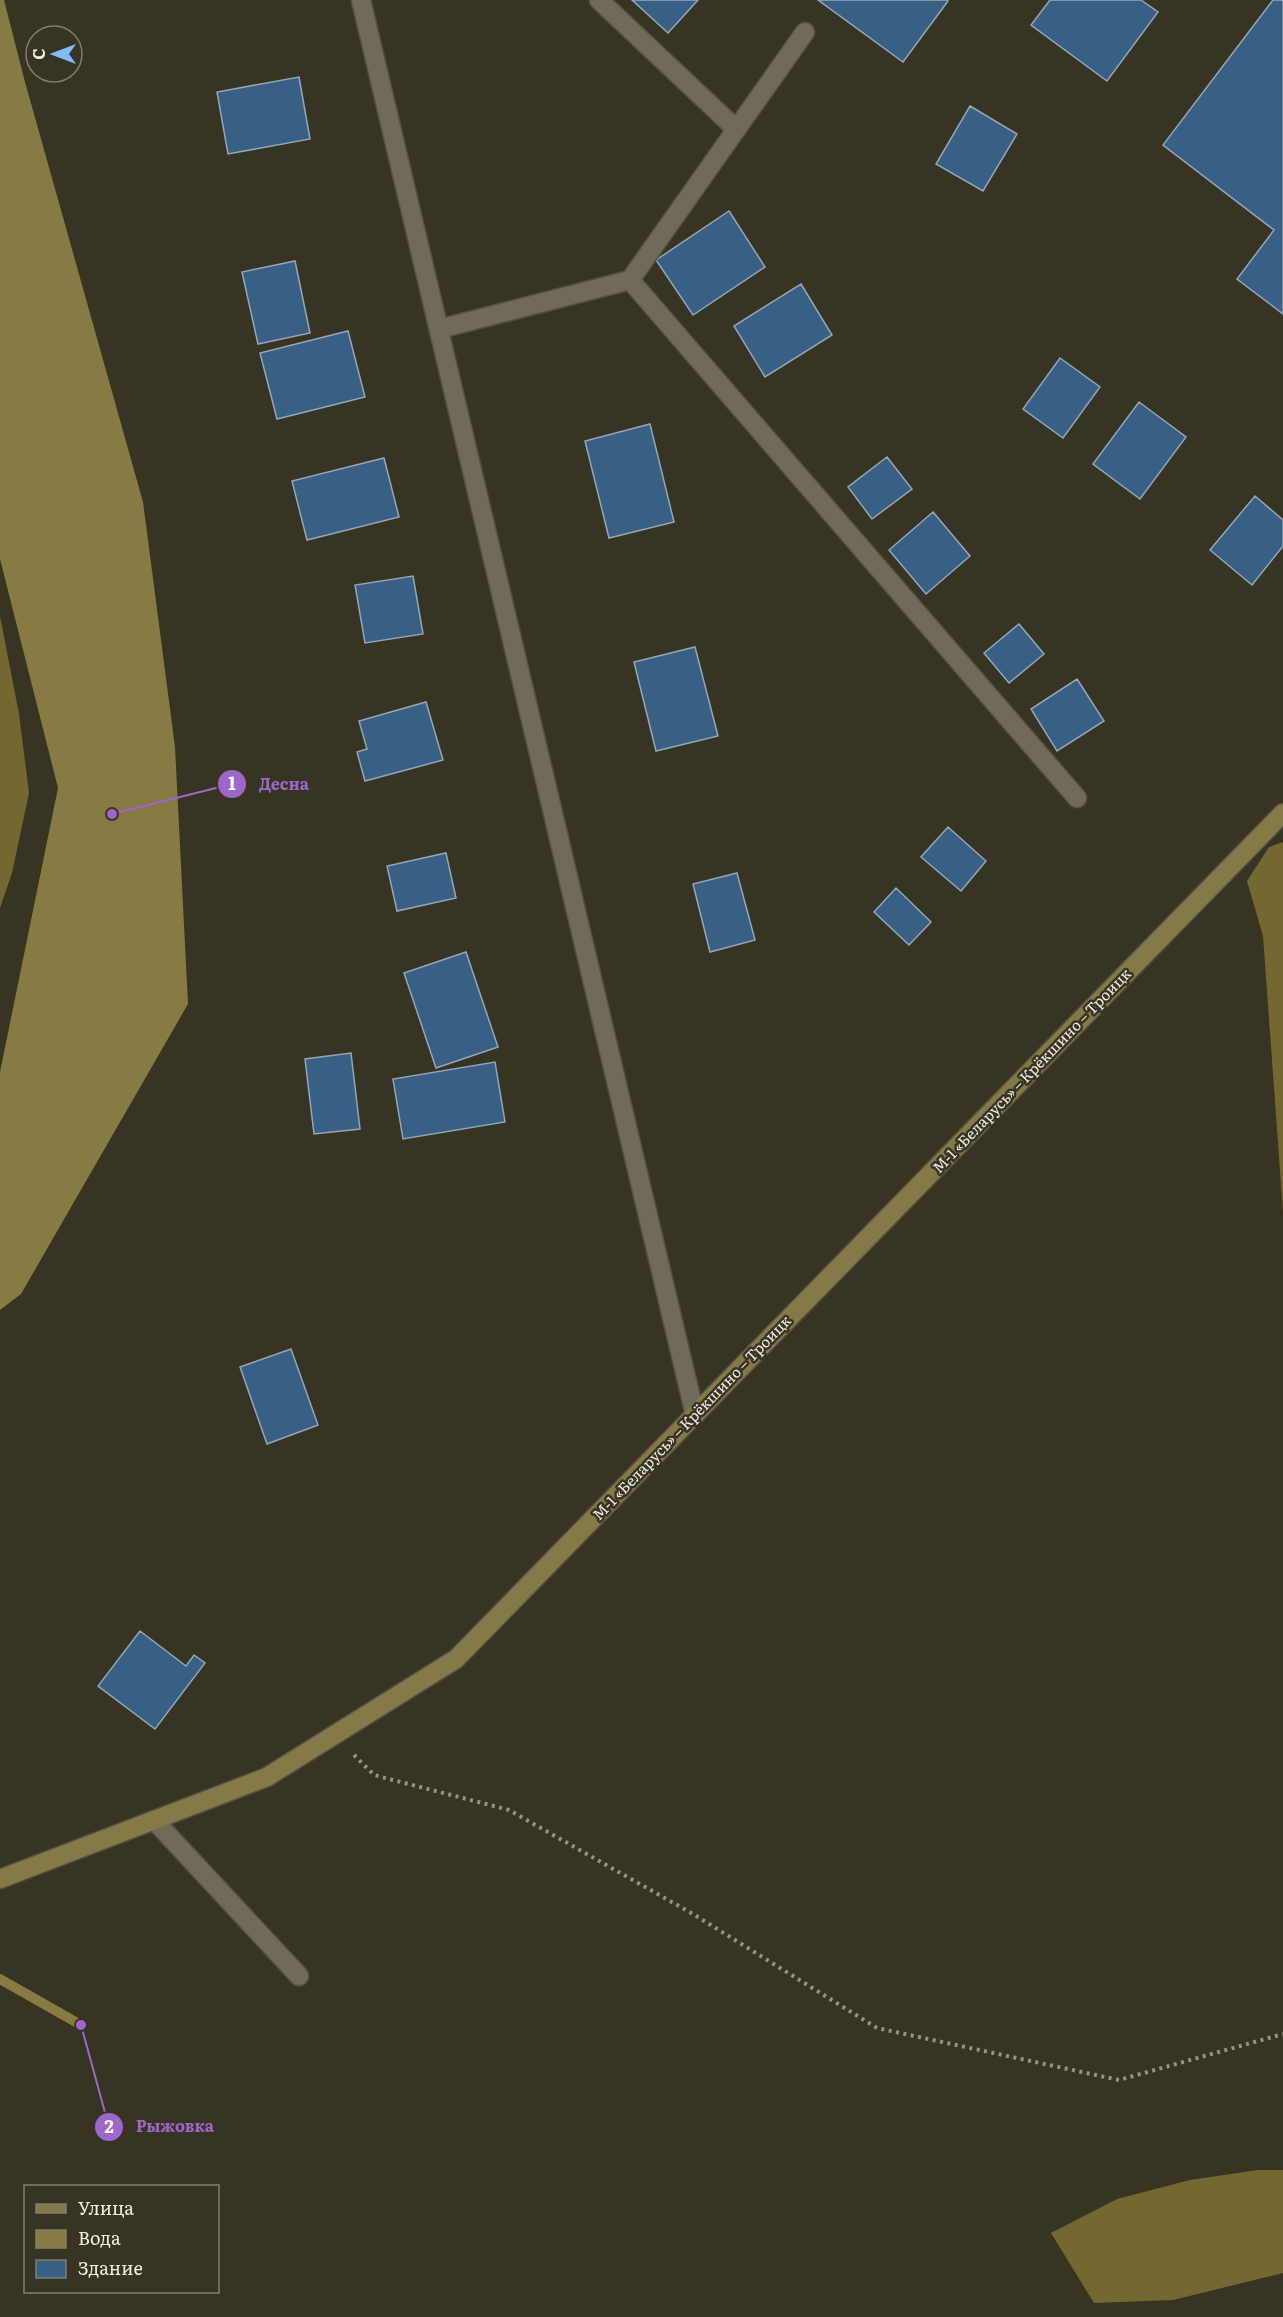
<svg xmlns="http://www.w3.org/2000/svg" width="1283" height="2317" font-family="Literata,serif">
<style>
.forest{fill:#746730}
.water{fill:#887a43}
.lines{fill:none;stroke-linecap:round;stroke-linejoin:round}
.stream{stroke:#887a43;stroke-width:10}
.building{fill:#386085;stroke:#96a6b5;stroke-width:1.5}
.service-casing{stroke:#565243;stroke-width:21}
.minor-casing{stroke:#565243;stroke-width:21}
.secondary-casing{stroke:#565243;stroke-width:21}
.path{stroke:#969385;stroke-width:4;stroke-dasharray:3 4.5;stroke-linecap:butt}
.service{stroke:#706b58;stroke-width:18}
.minor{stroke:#706b58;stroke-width:18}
.secondary{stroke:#857947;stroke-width:18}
.labels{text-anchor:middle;stroke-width:5;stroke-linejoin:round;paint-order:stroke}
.street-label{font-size:15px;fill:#f0ede3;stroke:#383423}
.leader{fill:none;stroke:#9e66ca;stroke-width:2}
.callout-dot{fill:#9e66ca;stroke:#383423;stroke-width:2}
.mark-label{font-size:18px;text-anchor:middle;font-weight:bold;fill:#fff}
.callout-label{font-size:16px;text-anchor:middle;font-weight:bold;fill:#9e66ca;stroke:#383423;stroke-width:5;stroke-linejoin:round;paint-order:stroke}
</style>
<rect width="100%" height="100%" fill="#383423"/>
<!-- forest -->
<path class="forest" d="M0 616 19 714 29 793 12 873 0 908Z
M1283 842V1212L1263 936 1247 881 1269 847Z
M1258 2170H1283V2273L1173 2300 1094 2303 1051 2233 1117 2199 1190 2180Z"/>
<!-- water -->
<path class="water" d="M0 0H4L25 82 143 502 175 747 188 1004 21 1294 0 1310V1072L58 788 0 559Z"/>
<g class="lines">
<!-- stream -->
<path class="stream" d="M0 1979 81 2025"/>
</g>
<!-- building -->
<path class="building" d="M632 0H698L668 33Z
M818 0H947L948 1 903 62Z
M1050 0H1141L1158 12 1107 81 1031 25Z
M1273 0H1283V314L1237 279 1274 230 1163 145Z
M299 77 310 139 228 154 217 92Z
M970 106 1017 134 983 191 936 164Z
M729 211 765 267 693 315 656 260Z
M295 261 310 333 258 344 242 272Z
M801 284 832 335 765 377 734 326Z
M348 331 365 397 277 419 260 353Z
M1060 358 1100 387 1063 438 1023 409Z
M1139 402 1186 437 1140 499 1093 464Z
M650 424 674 522 609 538 585 441Z
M887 457 912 489 872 519 848 487Z
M384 458 399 517 307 540 292 481Z
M1255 496 1283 520V546L1252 585 1210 550Z
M933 512 970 556 926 594 889 550Z
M413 576 423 634 365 643 355 585Z
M1019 624 1044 654 1009 683 984 653Z
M695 647 718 736 656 751 634 662Z
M1077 679 1104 721 1057 751 1031 709Z
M426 702 443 760 365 781 357 752 367 749 359 721Z
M948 827 986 861 961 891 921 857Z
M446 853 456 898 397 911 387 866Z
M737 873 755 940 710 952 693 884Z
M896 888 931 922 909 945 874 912Z
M466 952 498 1047 436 1068 404 973Z
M351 1053 360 1129 314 1134 305 1059Z
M495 1062 505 1122 403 1139 393 1079Z
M291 1349 318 1425 267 1444 240 1367Z
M140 1631 186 1666 194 1655 205 1663 155 1729 98 1686Z"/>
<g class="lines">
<!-- service casing -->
<g class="service-casing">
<path id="service" d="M599 0 736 129
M630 280 805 32
M439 329 630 280 1077 798
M154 1820 299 1976"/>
</g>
<!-- minor casing -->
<g class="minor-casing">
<path id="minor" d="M361 0 695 1415"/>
</g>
<!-- secondary casing -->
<g class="secondary-casing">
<path id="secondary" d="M0 1879 267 1777 456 1659 1283 813"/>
</g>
<!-- path -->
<path class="path" d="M354 1755 374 1775 509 1810 693 1914 877 2028 1119 2080 1283 2034"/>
<!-- service -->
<use href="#service" class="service"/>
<!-- minor -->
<use href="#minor" class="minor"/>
<!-- secondary -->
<use href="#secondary" class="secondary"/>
</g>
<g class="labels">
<!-- street labels -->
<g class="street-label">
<text transform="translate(1032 1071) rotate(-46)" y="5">М-1 «Беларусь» – Крёкшино – Троицк</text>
<text transform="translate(692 1418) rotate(-46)" y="5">М-1 «Беларусь» – Крёкшино – Троицк</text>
</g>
</g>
<!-- callouts -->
<path class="leader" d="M112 814L232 784M81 2025L109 2127"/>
<g class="callout-dot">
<circle cx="112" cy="814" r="6"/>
<circle cx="81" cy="2025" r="6"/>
<circle cx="232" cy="784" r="15"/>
<circle cx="109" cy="2127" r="15"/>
</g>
<g class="mark-label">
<text x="232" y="790">1</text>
<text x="109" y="2133">2</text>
</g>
<g class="callout-label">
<text x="284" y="790">Десна</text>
<text x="175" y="2132">Рыжовка</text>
</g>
<!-- legend -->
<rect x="24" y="2185" width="195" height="108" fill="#383423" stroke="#827e70" stroke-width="1.5"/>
<rect x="36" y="2204" width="30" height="9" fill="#857947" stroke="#827e70" stroke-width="1.5"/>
<text x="78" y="2215" font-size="18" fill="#f0ede3">Улица</text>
<rect x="36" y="2230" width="30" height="18" fill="#887a43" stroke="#827e70" stroke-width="1.5"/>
<text x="78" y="2245" font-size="18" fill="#f0ede3">Вода</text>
<rect x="36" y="2260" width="30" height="18" fill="#386085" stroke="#827e70" stroke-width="1.5"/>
<text x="78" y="2275" font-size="18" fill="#f0ede3">Здание</text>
<!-- north arrow -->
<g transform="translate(54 54) rotate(270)"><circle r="28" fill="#383423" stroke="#827e70" stroke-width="1.5"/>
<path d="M0-4.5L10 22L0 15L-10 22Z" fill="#7fbdf9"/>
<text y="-9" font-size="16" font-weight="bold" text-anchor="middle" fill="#f0ede3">С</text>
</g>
</svg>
